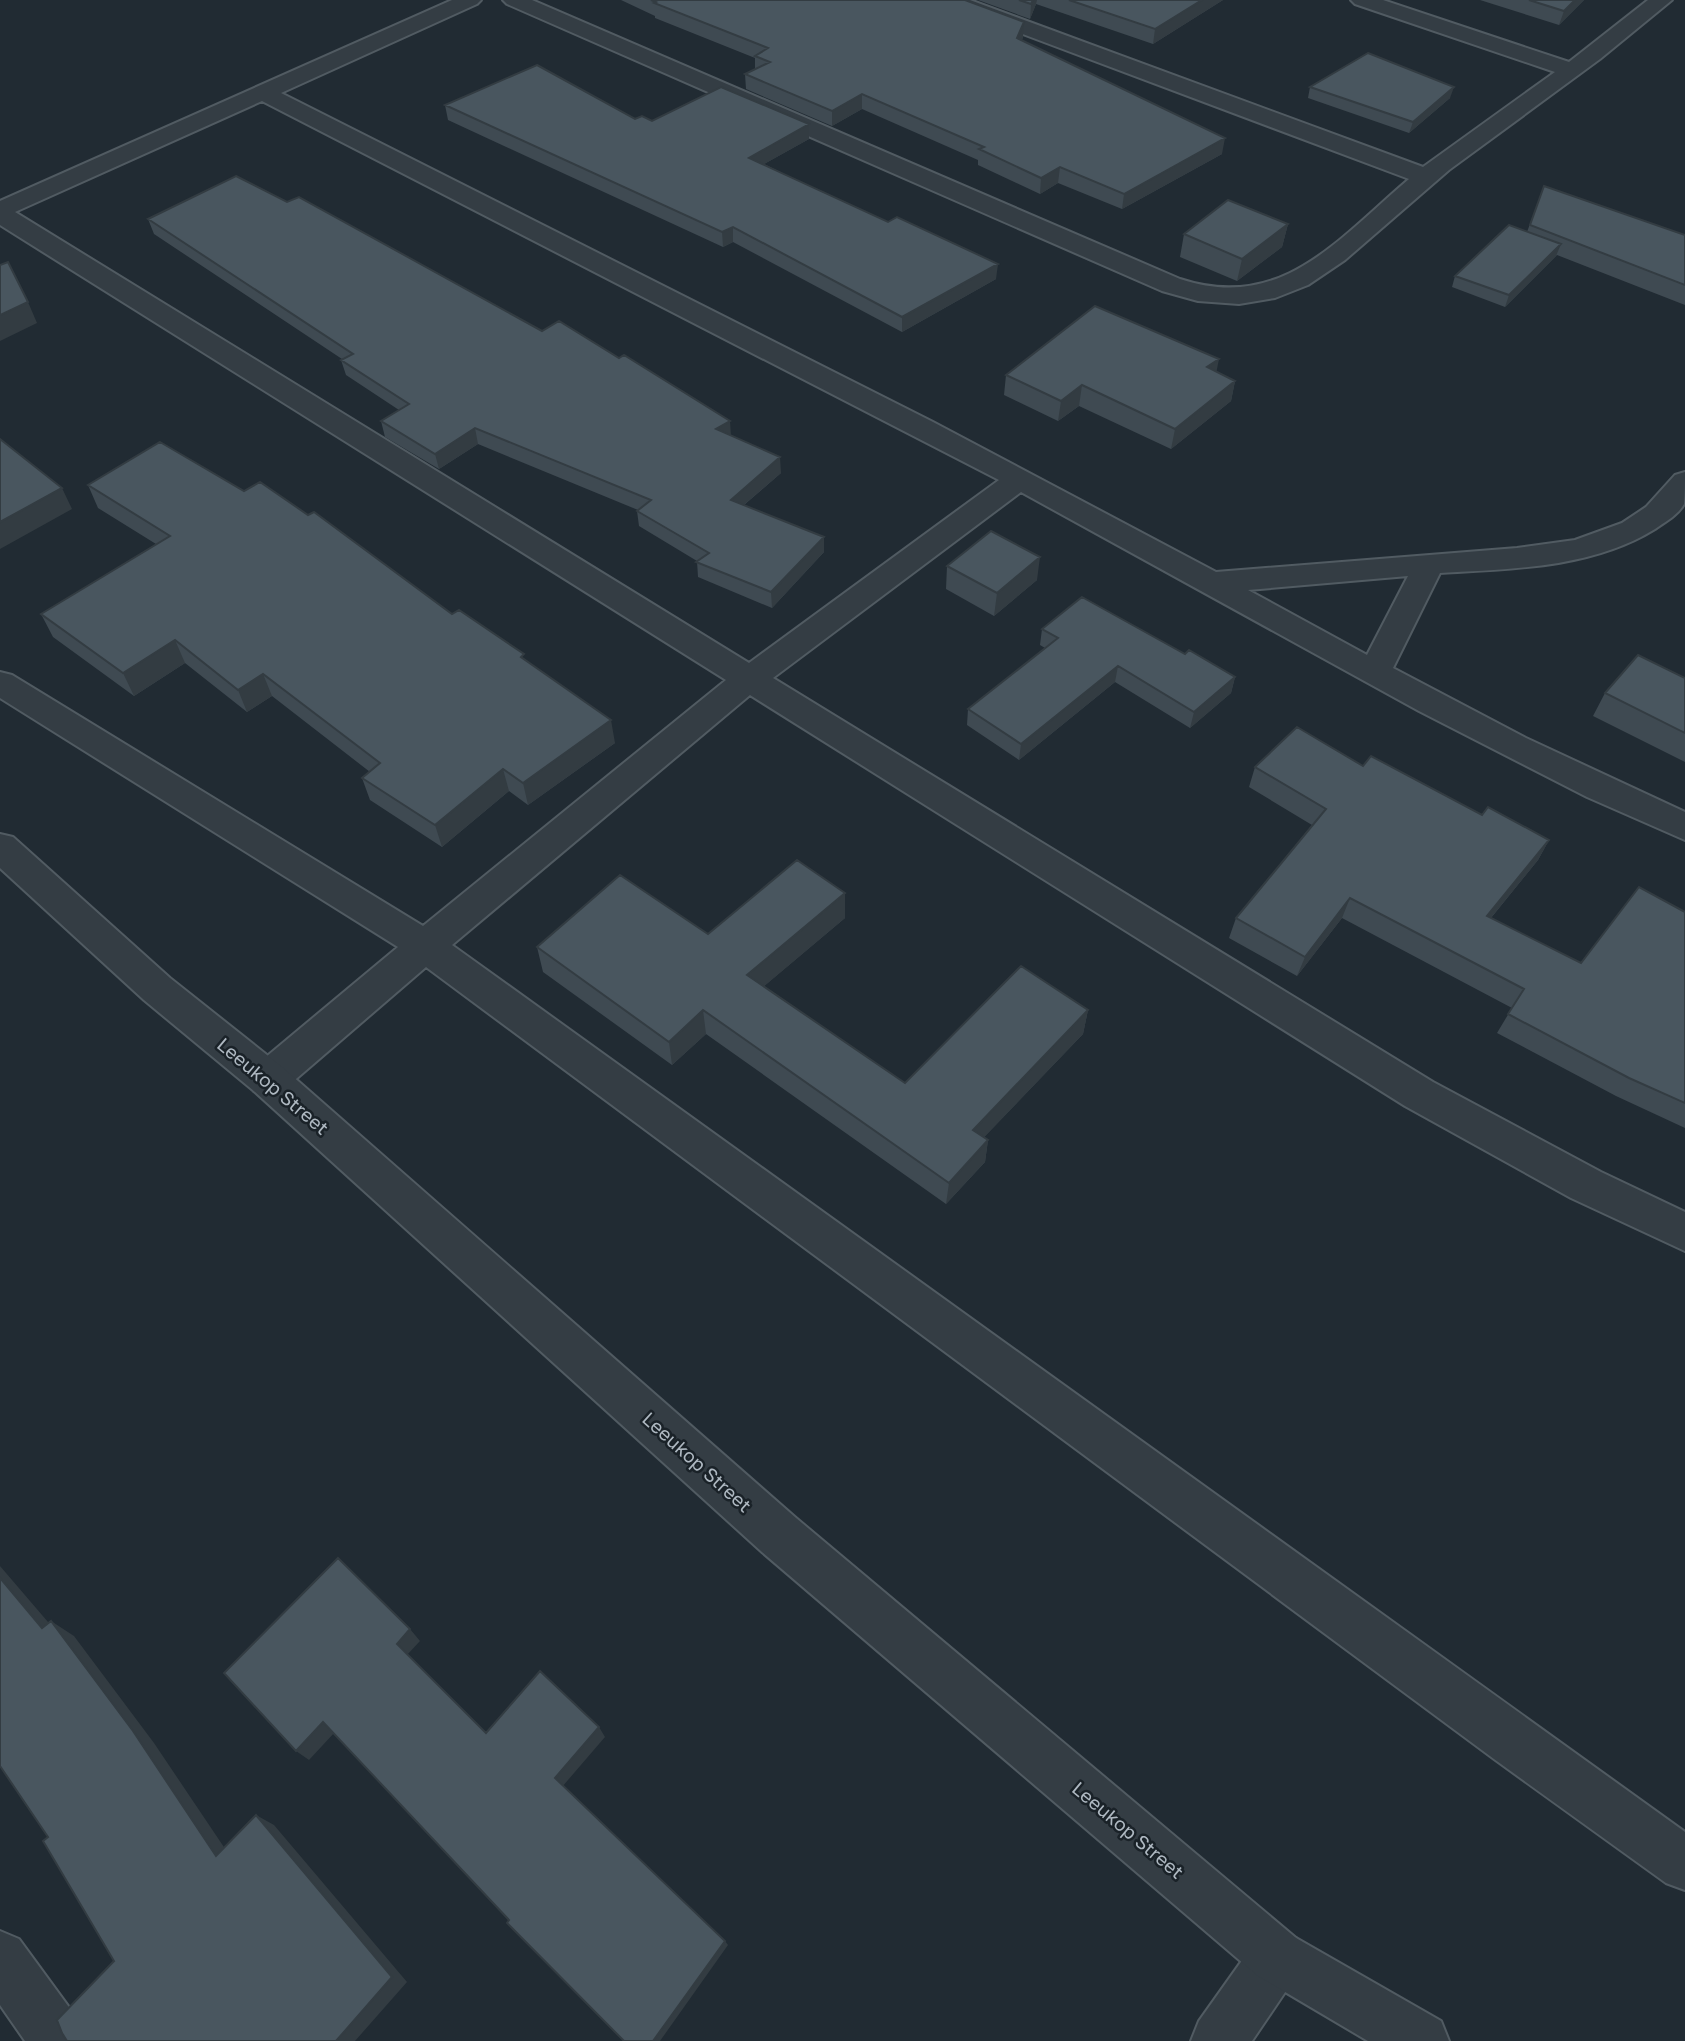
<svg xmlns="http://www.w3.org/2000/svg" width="1685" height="2041" font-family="'Golos Text',sans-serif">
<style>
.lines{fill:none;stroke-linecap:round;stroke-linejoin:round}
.minor-casing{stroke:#515b62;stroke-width:4}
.tertiary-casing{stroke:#515b62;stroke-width:4}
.minor{fill:#343d44;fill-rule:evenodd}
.tertiary{fill:#343d44;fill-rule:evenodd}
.wall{fill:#3f4a52}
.shaded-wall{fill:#333c42}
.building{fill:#49565f;stroke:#333c42;stroke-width:2}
.labels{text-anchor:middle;stroke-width:5;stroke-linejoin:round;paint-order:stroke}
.street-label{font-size:19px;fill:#aeb8c1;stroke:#1a2228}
</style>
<rect width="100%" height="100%" fill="#212b33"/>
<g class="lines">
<!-- minor casing -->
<g class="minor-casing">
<path id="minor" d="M452 0H481L477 4 281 93 933 422 1216 572 1517 548 1575 540 1622 523 1646 507 1675 475 1685 472C1685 481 1685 496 1684 504 1678 515 1665 522 1655 529 1592 568 1512 569 1440 573L1393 668 1526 738 1685 812V840L1587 797 1419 711 1021 492 773 678 1433 1082 1601 1172 1685 1212V1251L1571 1198 1405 1106 750 695 452 945 1685 1832V1890L1666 1883 1494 1759 426 967 282 1091 268 1096 254 1091 248 1079 254 1067 398 947 0 698V672L12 675 423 926 726 680 0 225V201ZM262 101 999 480 749 663 15 212ZM1408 576 1367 655 1248 590Z
M503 0H532L1180 279C1282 313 1339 238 1409 179L943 4 939 0H970L1423 167 1555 72 1355 4 1351 0H1383L1569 62 1648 0H1672L1600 59 1449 170 1345 260 1308 285 1275 298 1239 304 1198 301 1162 291 507 4Z
M1277 1930 1296 1938 1304 1957 1296 1976 1252 2041H1191L1199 2021 1258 1938Z
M0 1931 19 1939 79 2021 87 2041H25L0 2005Z"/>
</g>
<!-- tertiary casing -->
<g class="tertiary-casing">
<path id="tertiary" d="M0 834 13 837 170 978 282 1067 796 1518 1296 1938 1441 2021 1449 2041H1368L1258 1976 762 1552 254 1091 144 1000 0 868Z"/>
</g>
<!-- minor -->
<use href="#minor" class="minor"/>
<!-- tertiary -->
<use href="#tertiary" class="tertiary"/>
</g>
<!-- wall -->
<path class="wall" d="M621 0H965L1023 37 1022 40 1222 154 1122 209 1058 183 1040 194 978 165V160L862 109 832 126 746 89 745 74 755 69V58L655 18V16Z
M978 0H1223L1153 44 1036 4 1030 19Z
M1480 0H1584L1559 25Z
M1310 87 1450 98 1409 133 1308 98Z
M445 105 652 121 809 139 764 164 996 279 902 332 733 242 723 247 448 120Z
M1544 186 1685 235V305L1557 255 1505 307 1452 287 1455 276 1527 232Z
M148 219 731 435 781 473 744 505 824 552 772 608 698 577 697 561 639 526 637 511 638 510 478 444 439 469 385 437 381 421 399 410 346 375 341 360 342 359 154 234Z
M1288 224 1282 247 1237 281 1180 257 1184 234Z
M1216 372 1235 381 1231 401 1171 449 1079 406 1058 421 1004 395 1006 375Z
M88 485 452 614 526 660 615 743 528 805 509 791 442 847 370 800 362 778 370 772 272 696 247 712 185 663 134 696 53 637 41 614 156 544 98 508Z
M947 566 1037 580 994 616 946 589Z
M1042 629 1185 654 1235 677 1231 693 1190 728 1115 682 1019 760 967 725 968 709 1045 648 1040 645Z
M1685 678V762L1593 716 1605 693Z
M1363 766 1482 815 1549 840 1538 860 1491 918 1581 963 1685 924V1128L1616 1096 1497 1033 1512 1008 1342 918 1297 976 1229 938 1236 918 1312 825 1249 787 1255 767Z
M845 893V918L764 986 905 1083 1088 1010 1083 1034 984 1137 988 1140 985 1162 946 1204 706 1034 672 1065 543 972 537 947 708 934Z"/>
<!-- shaded-wall -->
<path class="shaded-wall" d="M1033 0H1037L1036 4 1030 19 1031 4Z
M1202 0H1223L1153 44 1155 29Z
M1575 0H1584L1559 25 1564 11Z
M1024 22 1023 37 1016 53 1017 38Z
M1454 87 1450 98 1409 133 1413 122Z
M862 94V109L832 126V111Z
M809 124V139L750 172 749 158Z
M1225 138 1222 154 1122 209 1124 194Z
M1060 167 1058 183 1040 194 1041 178Z
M1288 224 1282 247 1237 281 1242 259Z
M733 227V242L723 247 722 232Z
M1561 244 1556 256 1505 307 1509 295Z
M998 264 996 279 902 332V317Z
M28 302 37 323 0 341V315Z
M1219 359 1215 379 1207 367Z
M1235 381 1231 401 1171 449 1175 429Z
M1082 385 1079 406 1058 421 1061 401Z
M730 421 731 436 716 429Z
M475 428 478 444 439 469 435 454Z
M780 457 781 473 732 515 731 500Z
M62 488 72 509 0 549V522Z
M824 537V552L772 608 771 592Z
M1040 557 1037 580 994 616 997 593Z
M175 640 185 663 134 696 123 673Z
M1118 666 1115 682 1019 760 1021 744Z
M263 674 272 696 247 712 238 690Z
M1235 677 1231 693 1190 728 1194 712Z
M611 720 615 743 528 805 523 783Z
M503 769 509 791 442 847 435 825Z
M1549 840 1538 860 1476 936 1487 916Z
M845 893V918L749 999 747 975Z
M1350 898 1342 918 1297 976 1305 957Z
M703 1010 706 1034 672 1065 669 1042Z
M1088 1010 1083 1034 970 1152 973 1130Z
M988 1140 985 1162 946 1204 949 1183Z
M0 1566 66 1643 42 1628 0 1578Z
M51 1621 74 1636 154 1743 236 1865 216 1856Z
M410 1629 420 1641 407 1655 397 1644Z
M323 1722 335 1732 309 1760 296 1751Z
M599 1727 605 1737 562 1787 555 1778Z
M256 1815 274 1825 407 1982 355 2041H336Z
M725 1941 728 1945 660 2041H653Z"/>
<!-- building -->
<path class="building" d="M651 0H965L1024 22 1017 38 1225 138 1124 194 1060 167 1041 178 979 149 984 147 862 94 832 111 745 74 770 62 755 56 768 48 654 3 656 2Z
M1019 0H1033L1031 4Z
M1069 0H1202L1155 29Z
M1529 0H1575L1564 11Z
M1368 53 1454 87 1413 122 1310 87Z
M537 65 635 119 642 116 652 121 721 87 809 124 749 158 888 222 897 217 998 264 902 317 733 227 722 232 445 105Z
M236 176 287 202 299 197 542 331 559 321 619 358 624 355 730 421 716 429 780 457 731 500 824 537 771 592 696 562 709 553 637 511 651 500 475 428 435 454 381 421 409 404 341 360 353 354 148 219Z
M1544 186 1685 235V285L1530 225Z
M1228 200 1288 224 1242 259 1184 234Z
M1509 225 1561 244 1509 295 1455 276Z
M8 262 28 302 0 315V265Z
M1095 306 1219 359 1207 367 1235 381 1175 429 1082 385 1061 401 1006 375Z
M0 439 62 488 0 522Z
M160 442 244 491 260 482 308 515 314 512 452 614 459 610 524 654 521 657 611 720 523 783 503 769 435 825 362 778 380 763 263 674 238 690 175 640 123 673 41 614 170 536 88 485Z
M991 531 1040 557 997 593 947 566Z
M1082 597 1185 654 1189 650 1235 677 1194 712 1118 666 1021 744 968 709 1058 638 1042 629Z
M1638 655 1685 678V733L1605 693Z
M1297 727 1363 766 1371 756 1482 815 1488 807 1549 840 1487 916 1581 963 1639 887 1685 912V1103L1629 1078 1508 1014 1524 989 1350 898 1305 957 1236 918 1326 809 1255 767Z
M797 860 845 893 747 975 905 1083 1021 966 1088 1010 973 1130 988 1140 949 1183 703 1010 669 1042 537 947 620 875 708 934Z
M338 1558 410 1629 397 1644 486 1733 540 1671 599 1727 555 1778 725 1941 653 2041H624L507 1923 509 1920 323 1722 296 1751 224 1673Z
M0 1578 42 1628 51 1621 133 1731 216 1856 256 1815 392 1977 336 2041H67L62 2033 57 2020 114 1961 43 1841 48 1837 0 1766Z"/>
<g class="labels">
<!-- street labels -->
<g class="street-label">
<text transform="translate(273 1086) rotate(40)" y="7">Leeukop Street</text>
<text transform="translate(697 1462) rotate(42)" y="7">Leeukop Street</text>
<text transform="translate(1128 1830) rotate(40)" y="7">Leeukop Street</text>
</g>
</g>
</svg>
